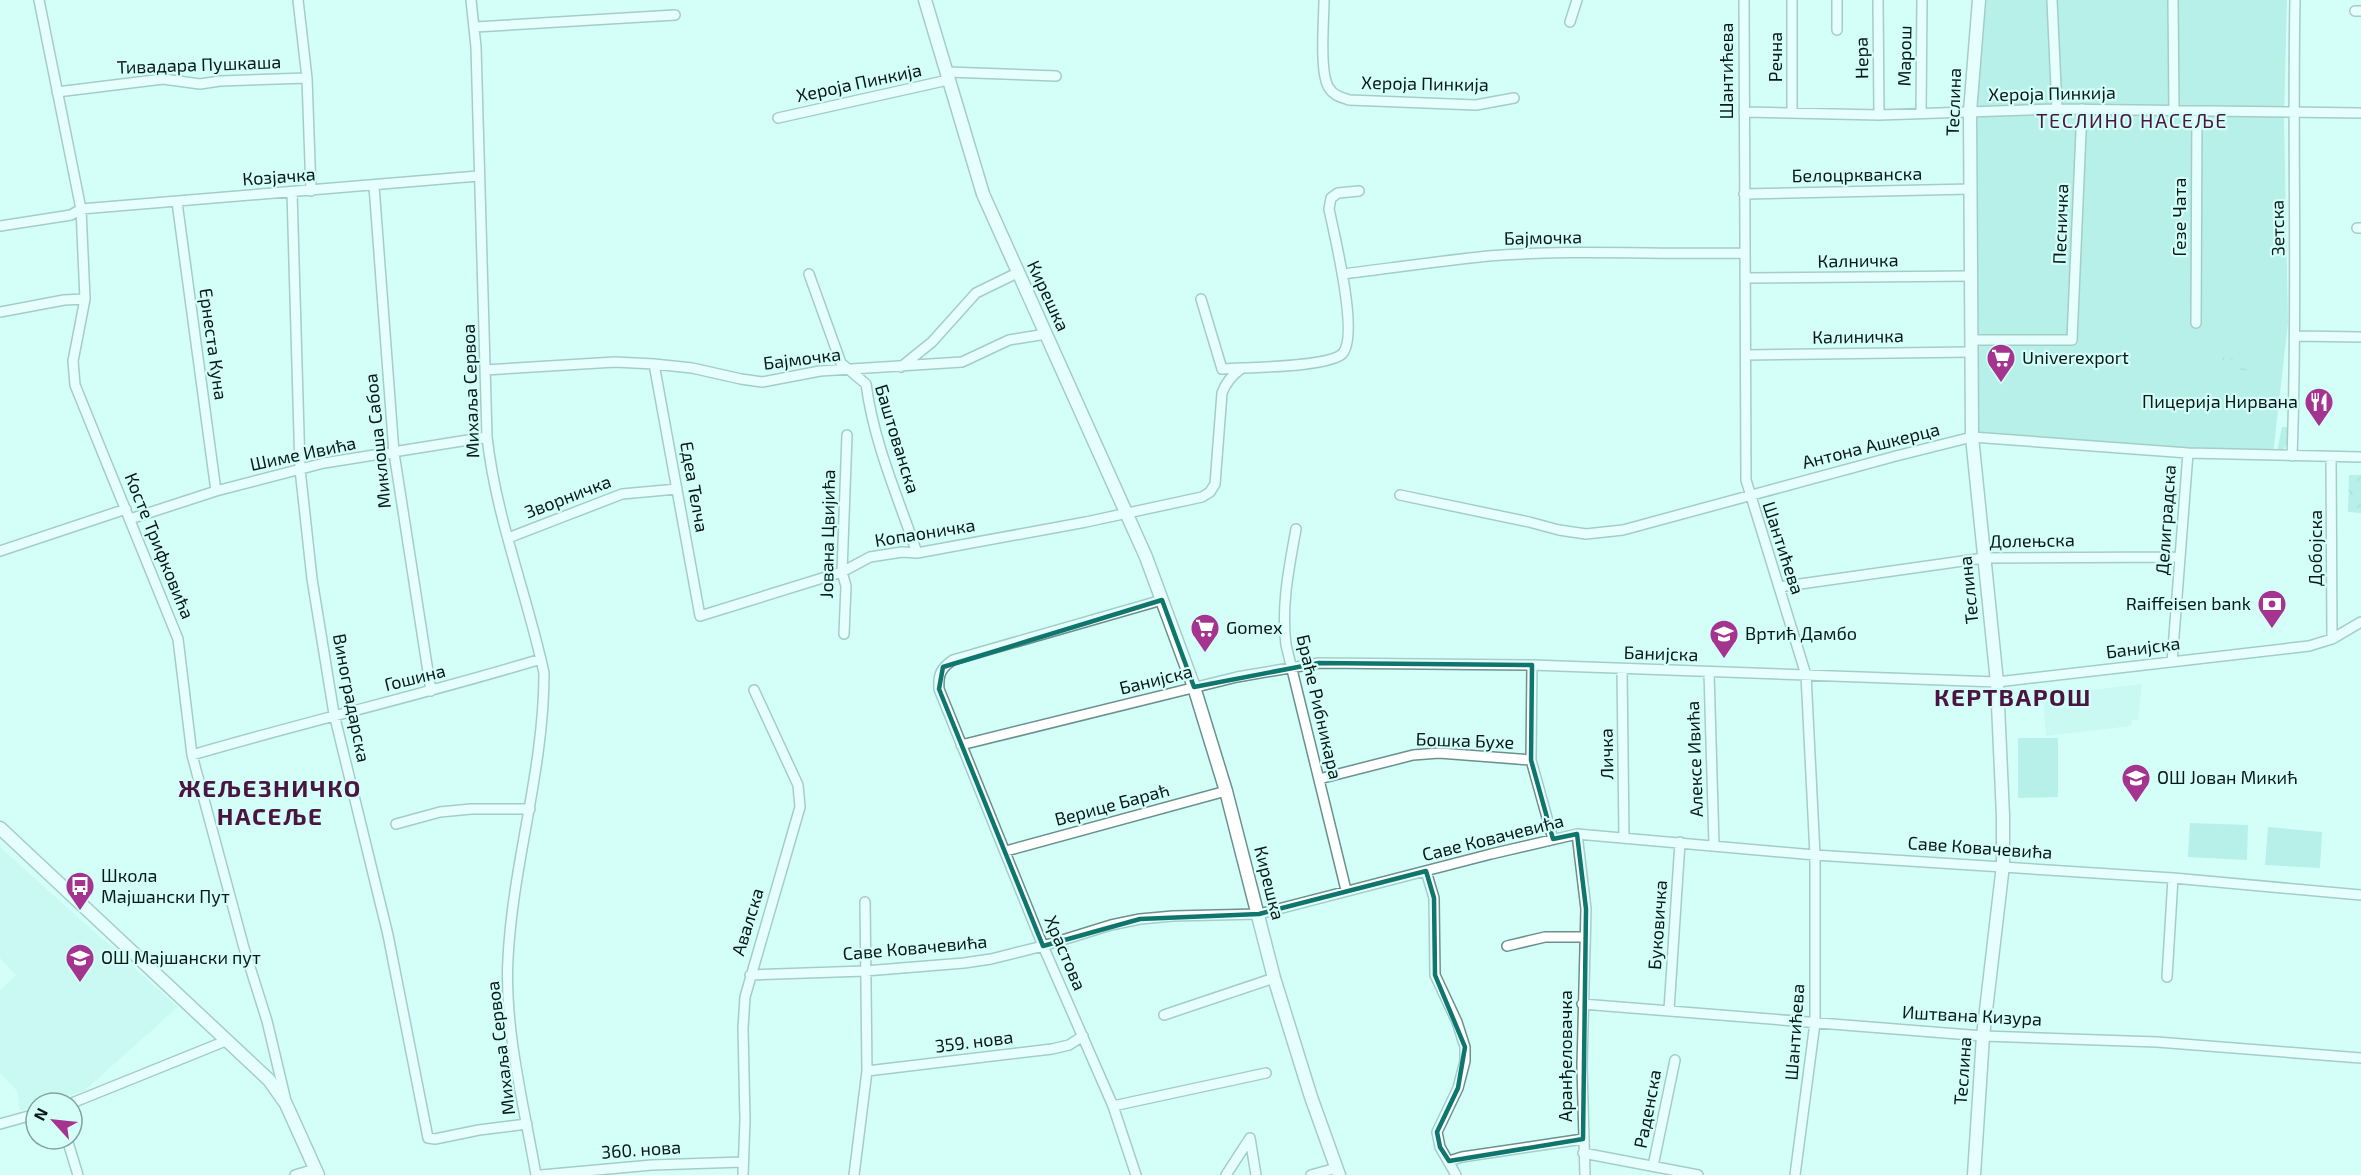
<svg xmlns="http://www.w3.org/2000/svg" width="2361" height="1175" font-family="'Exo 2',sans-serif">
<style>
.built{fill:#bef2ec}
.green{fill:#92ddd4}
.forest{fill:url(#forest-crowns)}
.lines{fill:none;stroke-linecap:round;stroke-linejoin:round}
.street-casing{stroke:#6a918d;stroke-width:12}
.secondary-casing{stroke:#6a918d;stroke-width:15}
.street{stroke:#fff;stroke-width:9}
.secondary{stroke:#fff;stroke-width:12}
.marked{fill:none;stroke:#0f766e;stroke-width:4.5;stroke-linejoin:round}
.labels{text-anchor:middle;stroke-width:4.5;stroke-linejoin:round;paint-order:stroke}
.street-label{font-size:18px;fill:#091917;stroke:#d4fff9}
.poi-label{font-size:18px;fill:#091917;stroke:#d4fff9;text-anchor:start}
.neighbourhood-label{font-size:20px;letter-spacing:1.5px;fill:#4b1541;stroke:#d4fff9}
.district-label{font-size:24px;font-weight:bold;letter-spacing:1.5px;fill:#4b1541;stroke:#d4fff9}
</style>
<defs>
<pattern id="forest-crowns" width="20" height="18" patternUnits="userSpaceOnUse" patternTransform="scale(1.5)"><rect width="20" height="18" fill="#92ddd4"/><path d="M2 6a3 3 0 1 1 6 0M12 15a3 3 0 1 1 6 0" fill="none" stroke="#7dbdb5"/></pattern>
</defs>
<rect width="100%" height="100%" fill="#d4fff9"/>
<!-- built -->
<path class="built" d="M2142 684 2138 720H2132L2131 726 2046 736 2043 696Z
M0 847 178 1007 84 1091 45 1103H36V1106L20 1111 17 1091 0 1073V990L16 975 0 958Z"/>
<!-- green -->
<path class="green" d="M1983 0H2287L2284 117 2288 323 2273 454 1974 436 1975 75Z
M2282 427H2290C2290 437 2289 444 2281 452L2277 451Z
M2018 738H2058V797L2018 798Z
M2190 823 2248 825 2247 860 2188 857Z
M2268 827 2322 832 2320 868 2265 865Z"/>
<!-- forest -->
<path class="forest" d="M2211 356 2252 361 2251 371 2210 367Z
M2349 475H2361V513L2348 512Z"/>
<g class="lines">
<!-- street casing -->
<g class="street-casing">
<path id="street" d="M39 0 81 209 85 299 73 361 75 385 178 639 192 755 244 948 267 1021 286 1101
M298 0 307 78 311 191
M471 0 476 47 487 437C496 518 527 594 544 673 544 770 513 862 508 958 504 1029 524 1106 536 1175
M1324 0C1324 20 1319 73 1329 88 1334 96 1341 97 1349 100L1476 105 1514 98
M1744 0 1746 480 1806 675 1815 855V1023L1795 1175
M1837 0V30
M1878 0 1879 115
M2052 0 2057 109
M2173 0 2174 110
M2355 11H2361
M1570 22 1577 0
M475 27 675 15
M947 72 1056 76
M57 92 163 79 200 84 220 81 307 78
M1744 112 1879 115 2057 109 2361 113
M1792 113V0
M1921 113 1922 0
M778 118 948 80
M374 186 394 453 431 691
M292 192 300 469 312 579 334 714 388 935 428 1138 435 1139 479 1130 527 1124
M1744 194 1971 189
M177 202 216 491
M0 226 71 215 81 209 478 176
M2357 228H2361
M809 274 841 363 866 384C874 444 898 497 917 553
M1343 274C1391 268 1440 261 1488 256 1573 249 1659 255 1744 253
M1745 278 1971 276
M1201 299 1222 369 1242 368
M0 312 64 300 85 299
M2196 323 2197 111
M2296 336 2361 337
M1971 340H2072L2082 109
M1746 355 1971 352
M654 364 700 616 842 572 870 557 902 552 917 553 1086 522 1202 497 1210 492 1215 484 1222 393C1226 382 1232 375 1242 368 1263 367 1329 366 1342 354 1360 337 1334 234 1329 209L1331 198 1338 193 1359 191
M901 367 932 342 976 293 1017 273
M485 370 615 362 654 364 692 368 741 379 762 382 820 371 962 362 1009 340 1046 334
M2292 456C2298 304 2292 152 2295 0
M2331 457 2332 639
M1400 495 1529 522 1559 530 1586 534 1623 530 1896 456 1972 437 2188 453 2361 457
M130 519 216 491 324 463 487 437
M1296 529C1289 568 1281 605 1286 645L1346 890
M508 538 622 494 677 489
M0 551 126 509
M1779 587 1984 558 2180 557
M844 634 846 586 842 572 847 435
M2172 662 2188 453
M1532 665 1531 760 1553 839
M1622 669 1624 838
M1709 672 1714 845
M961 745 1237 677 1319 663 1532 665 1997 682 2309 646 2332 639 2361 622
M192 755C308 721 426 694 541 659
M1319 779 1413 755 1439 753 1531 760
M396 824 440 812 471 809H530
M1577 834 1586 909 1582 1066 1585 1175
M1006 851 1226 791
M1426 871 1434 898 1435 975 1457 1022 1465 1047V1061L1458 1088 1437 1132 1440 1147 1456 1175
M1507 946 1545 937H1585
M750 975 865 971 964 963 991 959 1043 946 1111 925 1140 919 1173 916 1259 914 1491 854 1577 834 1815 855 2173 878 2361 895
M2167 977 2173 878
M1582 1004 1983 1036 2157 1042 2361 1058
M1669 1010 1680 842
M1164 1015 1274 978
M867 1071 1052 1049 1069 1045 1083 1036
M72 1103 228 1040
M1113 1106 1266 1073
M0 1124 36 1114
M1250 1138 1256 1175
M67 1139 78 1175
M1583 1153 1698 1175
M1449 1161 1462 1157 1583 1139
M1653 1166 1675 1060
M295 1175 315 1169
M541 1175 652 1165 743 1162
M743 1175 745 1120 743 1028 745 997 800 807 798 785 754 690
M854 1175 867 1071 865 902
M1136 1175 1113 1106 1043 946 939 689C938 674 941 668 953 660L1162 600
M1226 1175 1250 1138
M1311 1175 1336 1168"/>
</g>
<!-- secondary casing -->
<g class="secondary-casing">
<path id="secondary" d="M925 0 983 194 1146 557 1194 687 1226 791 1274 978 1311 1097 1339 1175
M0 828 269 1080 286 1104 318 1175
M1974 1175 1983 1036 2003 865V816L1997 682 1972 437 1970 112 1979 0"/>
</g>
<!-- street -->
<use href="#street" class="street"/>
<!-- secondary -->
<use href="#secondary" class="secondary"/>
</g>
<!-- marked area -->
<path d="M0 0H2361V1175H0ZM1162 600 1194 687 1319 663 1532 665 1531 760 1553 839 1577 834 1586 909 1583 1139 1449 1161 1440 1147 1437 1132 1458 1088 1465 1047 1435 975 1434 898 1426 871 1259 914 1140 919 1043 946 939 689 943 667Z" fill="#d4fff9" fill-opacity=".55" fill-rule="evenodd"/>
<path class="marked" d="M1162 600 1194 687 1319 663 1532 665 1531 760 1553 839 1577 834 1586 909 1583 1139 1449 1161 1440 1147 1437 1132 1458 1088 1465 1047 1435 975 1434 898 1426 871 1259 914 1140 919 1043 946 939 689 943 667Z"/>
<!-- icons -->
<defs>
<g id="supermarket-pin" transform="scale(1.5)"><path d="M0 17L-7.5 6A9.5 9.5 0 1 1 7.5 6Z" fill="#a53490" stroke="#d4fff9"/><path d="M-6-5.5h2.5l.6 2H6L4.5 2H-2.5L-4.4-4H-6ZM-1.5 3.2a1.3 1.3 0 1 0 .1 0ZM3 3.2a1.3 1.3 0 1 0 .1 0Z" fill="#fff"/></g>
<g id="restaurant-pin" transform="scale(1.5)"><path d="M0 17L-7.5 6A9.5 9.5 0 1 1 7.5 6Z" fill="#a53490" stroke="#d4fff9"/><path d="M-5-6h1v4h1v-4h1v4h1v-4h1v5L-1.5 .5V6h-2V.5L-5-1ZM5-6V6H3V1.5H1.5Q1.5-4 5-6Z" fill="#fff"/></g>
<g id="bank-pin" transform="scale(1.5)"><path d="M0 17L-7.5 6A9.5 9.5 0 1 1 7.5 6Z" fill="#a53490" stroke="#d4fff9"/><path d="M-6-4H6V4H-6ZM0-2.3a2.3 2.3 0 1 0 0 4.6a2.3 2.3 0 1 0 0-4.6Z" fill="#fff"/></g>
<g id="school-pin" transform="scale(1.5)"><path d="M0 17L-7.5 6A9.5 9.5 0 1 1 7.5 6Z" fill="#a53490" stroke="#d4fff9"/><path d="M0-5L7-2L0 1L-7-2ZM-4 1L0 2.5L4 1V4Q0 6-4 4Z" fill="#fff"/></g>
<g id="bus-pin" transform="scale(1.5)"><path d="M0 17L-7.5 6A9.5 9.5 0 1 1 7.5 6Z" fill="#a53490" stroke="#d4fff9"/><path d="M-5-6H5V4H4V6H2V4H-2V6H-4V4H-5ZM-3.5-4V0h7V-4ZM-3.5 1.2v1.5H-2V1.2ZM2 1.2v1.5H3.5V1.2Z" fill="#fff"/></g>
</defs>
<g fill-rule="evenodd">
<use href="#supermarket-pin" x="2001" y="358"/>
<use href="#restaurant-pin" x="2319" y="402"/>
<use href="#bank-pin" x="2272" y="604"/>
<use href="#supermarket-pin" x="1205" y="628"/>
<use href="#school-pin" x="1724" y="634"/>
<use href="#school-pin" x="2136" y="778"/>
<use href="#bus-pin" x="80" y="886"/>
<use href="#school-pin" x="80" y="958"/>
</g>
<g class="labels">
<!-- street labels -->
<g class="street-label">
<text transform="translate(1905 56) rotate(-89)" y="6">Марош</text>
<text transform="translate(1776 57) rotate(-90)" y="6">Речна</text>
<text transform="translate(1862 58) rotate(-91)" y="6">Нера</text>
<text transform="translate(199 65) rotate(-2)" y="6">Тивадара Пушкаша</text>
<text transform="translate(1727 71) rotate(-90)" y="6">Шантићева</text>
<text transform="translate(859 83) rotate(-12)" y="6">Хероја Пинкија</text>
<text transform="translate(1425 84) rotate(1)" y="6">Хероја Пинкија</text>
<text transform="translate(2052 94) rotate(-1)" y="6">Хероја Пинкија</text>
<text transform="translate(1954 102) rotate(-88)" y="6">Теслина</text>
<text transform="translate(1857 175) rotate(-1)" y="6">Белоцркванска</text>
<text transform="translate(279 177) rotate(-4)" y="6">Козјачка</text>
<text transform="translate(2180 217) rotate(-90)" y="6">Гезе Чата</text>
<text transform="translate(2061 224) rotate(-88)" y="6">Песничка</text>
<text transform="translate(2278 228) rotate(-91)" y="6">Зетска</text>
<text transform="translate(1543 238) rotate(-1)" y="6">Бајмочка</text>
<text transform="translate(1858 261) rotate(-1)" y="6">Калничка</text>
<text transform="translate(1048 296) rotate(65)" y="6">Кирешка</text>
<text transform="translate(1858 337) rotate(-1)" y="6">Калиничка</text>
<text transform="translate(213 344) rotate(82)" y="6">Ернеста Куна</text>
<text transform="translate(802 359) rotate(-7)" y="6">Бајмочка</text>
<text transform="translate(471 391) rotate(-92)" y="6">Михаља Сервоа</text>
<text transform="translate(897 439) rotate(73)" y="6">Баштованска</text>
<text transform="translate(378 441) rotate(-96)" y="6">Миклоша Сабоа</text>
<text transform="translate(1871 446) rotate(-14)" y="6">Антона Ашкерца</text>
<text transform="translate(303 454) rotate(-12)" y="6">Шиме Ивића</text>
<text transform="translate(694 487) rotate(80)" y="6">Едеа Телча</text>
<text transform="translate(568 497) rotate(-21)" y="6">Зворничка</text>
<text transform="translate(2166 520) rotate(-86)" y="6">Делиградска</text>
<text transform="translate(925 533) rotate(-9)" y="6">Копаоничка</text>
<text transform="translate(828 534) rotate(-89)" y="6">Јована Цвијића</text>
<text transform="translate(2032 541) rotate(-1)" y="6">Долењска</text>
<text transform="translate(159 546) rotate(68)" y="6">Косте Трифковића</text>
<text transform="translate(1783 548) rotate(72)" y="6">Шантићева</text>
<text transform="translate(2316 548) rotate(-90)" y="6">Добојска</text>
<text transform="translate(1969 590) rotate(-96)" y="6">Теслина</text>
<text transform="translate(2143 648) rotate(-7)" y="6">Банијска</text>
<text transform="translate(1661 654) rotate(2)" y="6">Банијска</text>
<text transform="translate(415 678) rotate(-14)" y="6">Гошина</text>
<text transform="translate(1156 680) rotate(-14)" y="6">Банијска</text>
<text transform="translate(351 698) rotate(79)" y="6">Виноградарска</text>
<text transform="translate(1319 707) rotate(77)" y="6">Браће Рибникара</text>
<text transform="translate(1465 741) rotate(2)" y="6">Бошка Бухе</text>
<text transform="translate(1607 754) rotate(-91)" y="6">Личка</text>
<text transform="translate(1695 759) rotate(-92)" y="6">Алексе Ивића</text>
<text transform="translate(1112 805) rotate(-15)" y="6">Верице Бараћ</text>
<text transform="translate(1493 838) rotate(-14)" y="6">Саве Ковачевића</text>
<text transform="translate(1980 848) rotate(4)" y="6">Саве Ковачевића</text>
<text transform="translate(1269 883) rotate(76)" y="6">Кирешка</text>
<text transform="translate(748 922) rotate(-73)" y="6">Авалска</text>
<text transform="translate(1658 925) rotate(-86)" y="6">Буковичка</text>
<text transform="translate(915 948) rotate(-5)" y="6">Саве Ковачевића</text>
<text transform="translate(1065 953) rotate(67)" y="6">Храстова</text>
<text transform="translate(1972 1016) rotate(3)" y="6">Иштвана Кизура</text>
<text transform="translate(1795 1032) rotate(-86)" y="6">Шантићева</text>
<text transform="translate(974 1042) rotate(-7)" y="6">359. нова</text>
<text transform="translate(501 1048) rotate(-97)" y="6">Михаља Сервоа</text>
<text transform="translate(1566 1056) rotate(-90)" y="6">Аранђеловачка</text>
<text transform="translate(1963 1071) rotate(-86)" y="6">Теслина</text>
<text transform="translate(1648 1109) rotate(-79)" y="6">Раденска</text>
<text transform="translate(641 1150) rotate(-4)" y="6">360. нова</text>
</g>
<!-- poi labels -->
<g class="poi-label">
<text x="2022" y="364">Univerexport</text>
<text x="2298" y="408" text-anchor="end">Пицерија Нирвана</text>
<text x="2251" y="610" text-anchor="end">Raiffeisen bank</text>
<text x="1226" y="634">Gomex</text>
<text x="1745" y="640">Вртић Дамбо</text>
<text x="2157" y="784">ОШ Јован Микић</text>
<text x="101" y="882">Школа<tspan x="101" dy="21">Мајшански Пут</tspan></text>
<text x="101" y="964">ОШ Мајшански пут</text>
</g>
<!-- neighbourhood labels -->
<g class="neighbourhood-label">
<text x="2132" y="128">ТЕСЛИНО НАСЕЉЕ</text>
</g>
<!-- district labels -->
<g class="district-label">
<text x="2013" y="706">КЕРТВАРОШ</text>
<text x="270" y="797">ЖЕЉЕЗНИЧКО<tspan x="270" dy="28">НАСЕЉЕ</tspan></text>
</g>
</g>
<!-- north arrow -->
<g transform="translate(54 1121) rotate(297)"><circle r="28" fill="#d4fff9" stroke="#83a39f" stroke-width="1.5"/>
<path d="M0-4.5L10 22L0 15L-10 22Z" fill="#a53490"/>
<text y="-9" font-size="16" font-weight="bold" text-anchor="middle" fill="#091917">N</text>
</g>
</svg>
